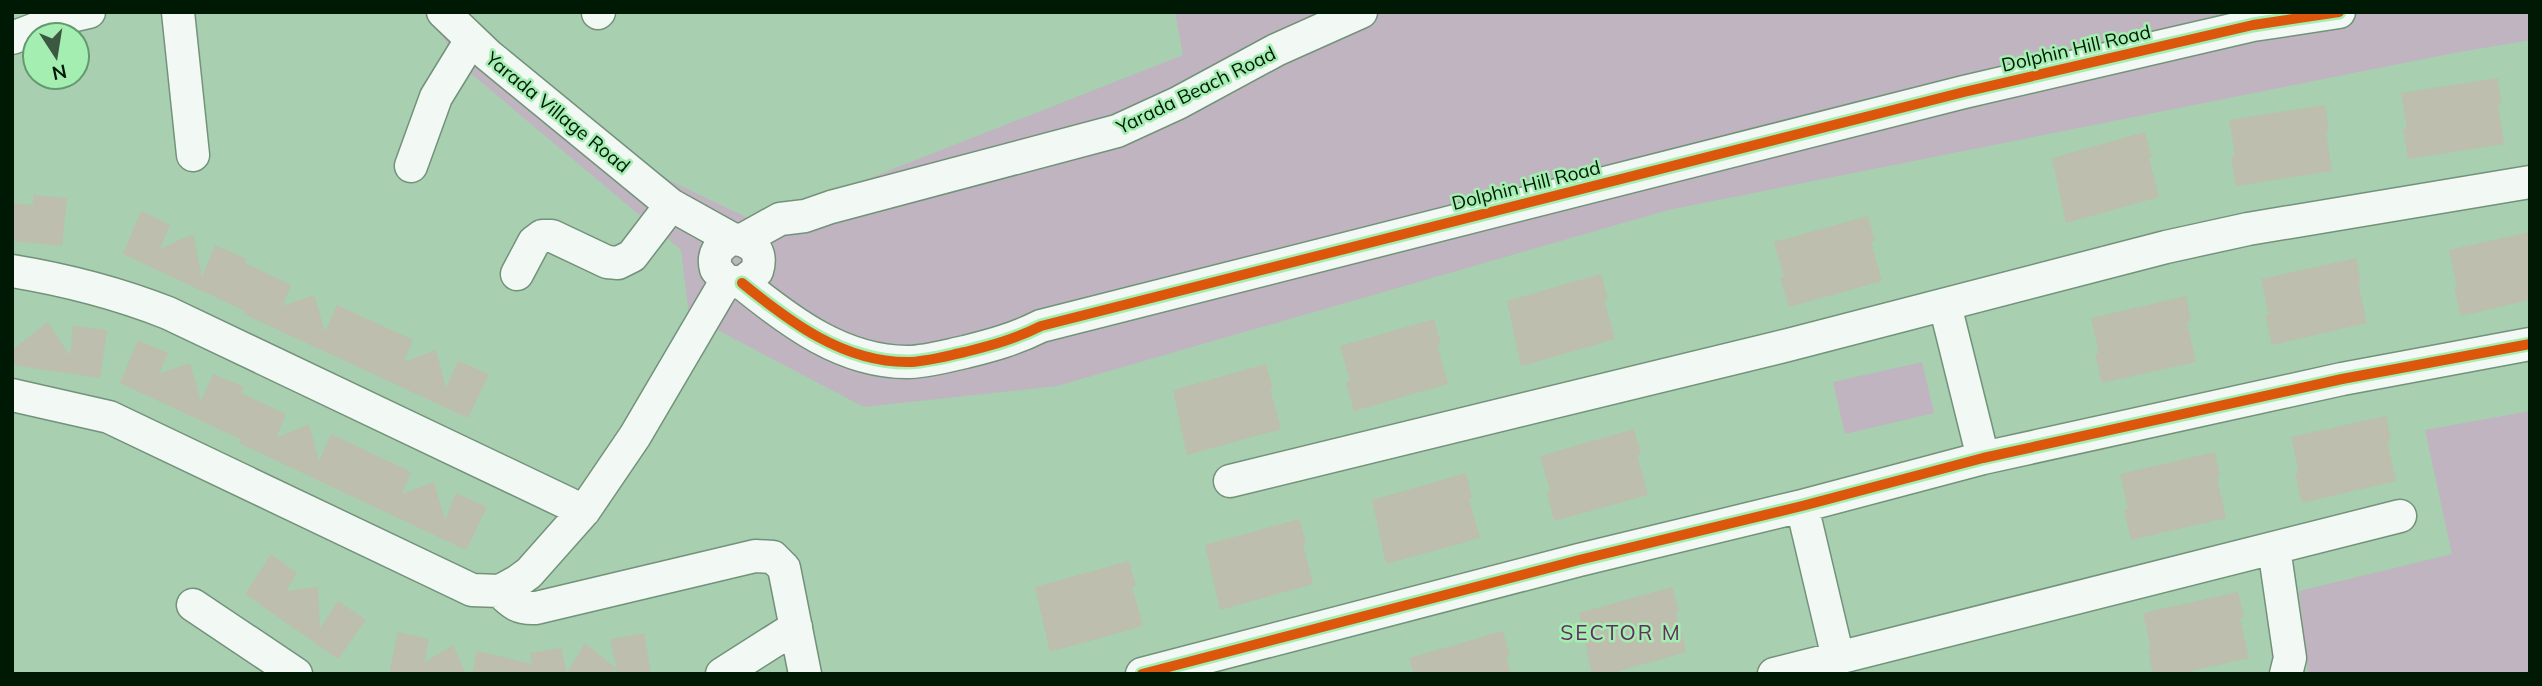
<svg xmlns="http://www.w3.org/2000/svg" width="2542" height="686" font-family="Mulish,sans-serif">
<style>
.green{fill:#c0b4c1}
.building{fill:#bdbead}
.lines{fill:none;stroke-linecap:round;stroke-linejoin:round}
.minor-casing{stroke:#73927a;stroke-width:35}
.minor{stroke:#f2f8f3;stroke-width:32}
.cycleway-casing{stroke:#a4eeb2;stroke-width:15}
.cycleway{stroke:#dc560c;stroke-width:10}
.labels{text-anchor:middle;stroke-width:5;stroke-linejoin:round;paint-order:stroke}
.street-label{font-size:19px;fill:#001905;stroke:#a4eeb2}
.neighbourhood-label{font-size:21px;letter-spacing:2px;fill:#622e5e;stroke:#a4eeb2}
</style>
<rect width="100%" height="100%" fill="#a8cfb0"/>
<!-- green -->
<path class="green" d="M430 12 529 89 671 181 748 218 804 204 1183 55 1175 12H2530V40L2449 54 1668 210 1057 386 864 407 689 315 681 250 456 61Z
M1922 362 1934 413 1845 434 1833 382Z
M2530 411V674H2308L2299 591 2452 554 2425 430Z"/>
<!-- building -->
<path class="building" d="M2498 78 2501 103 2498 104 2504 144 2408 159 2403 129H2407L2401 93Z
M2325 105 2329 130 2326 131 2332 171 2236 186 2231 157 2235 156 2229 120Z
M2145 132 2152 157 2149 158 2159 197 2066 223 2052 158Z
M33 195 67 198 62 246 12 241V203L33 205Z
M141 211 170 225 160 249 193 234 202 277 215 245 247 259 245 263 291 285 283 306 314 295 325 332 337 305 413 340 404 362 436 350 446 388 458 361 489 374 468 418 244 314 245 311 123 254Z
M1868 216 1875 241 1871 242 1882 281 1789 307 1780 278 1784 277 1774 242Z
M2530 232V300L2461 316 2454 287 2457 286 2449 250Z
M2356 258 2361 283H2358L2367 323 2272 345 2265 315H2269L2261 279Z
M1601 274 1608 299 1604 300 1615 339 1521 366 1507 301Z
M2186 296 2191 321 2187 322 2196 362 2102 383 2095 354 2099 353 2091 318Z
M1434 319 1441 344 1437 345 1448 384 1354 411 1346 382 1350 381 1340 346Z
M48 322 70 356 73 326 107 330 100 378 12 365V350Z
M138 340 168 353 159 374 190 363 201 401 213 374 244 387 241 393 286 414 276 438 309 424 319 461 331 434 411 472 402 494 434 482 445 520 456 493 487 507 466 550 239 443 240 439 120 383Z
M1266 364 1273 389H1270L1281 429 1187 455 1173 390Z
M2386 416 2391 441H2387L2396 481 2302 503 2295 473H2299L2291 437Z
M1634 429 1641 454 1637 455 1648 495 1554 521 1547 492 1550 491 1540 456Z
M2215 452 2220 477 2217 478 2226 518 2131 540 2124 510 2128 509 2120 474Z
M1466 473 1472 498 1469 499 1480 538 1386 564 1372 500Z
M1299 519 1306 543 1303 544 1313 584 1220 610 1205 545Z
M271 554 297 573 286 591 318 587 320 628 338 601 366 620 338 659 245 594Z
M1129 561 1136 586 1132 587 1143 626 1050 652 1035 587Z
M1672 587 1679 611 1676 612 1686 652 1609 674H1592L1579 613Z
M2238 592 2244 617 2240 618 2249 658 2178 674H2153L2148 650 2151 649 2143 613Z
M1503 631 1510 656 1506 657 1511 674H1414L1409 658Z
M398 632 429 639 424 663 453 645 466 674H389Z
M644 633 651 674H617V670L599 674H472L477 651 532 664 530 653 561 648 567 673 585 643 617 669 610 639Z"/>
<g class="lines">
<!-- minor casing -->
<g class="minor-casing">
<path id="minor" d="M178 12 193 155
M443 12 488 55 671 205 732 239C752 240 763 251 757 271L742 283 726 281 716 269C712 254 719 245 732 239
M598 13 599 12
M12 38 67 17 89 12
M411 166 436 97 471 40
M744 239 780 219 805 216 831 207 1117 131 1178 103 1276 50 1361 12
M12 271C67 280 117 293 168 313L584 511
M517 274 534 242 542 236H552L607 262 618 263 632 256 671 205
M742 283C790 322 843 362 907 362 926 362 946 356 965 352 993 345 1015 339 1041 326L1964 92 2253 25 2339 12
M1945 305 1983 458
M12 395 109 417 472 590 500 591 518 581 529 573 584 511 635 436 726 281
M1230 481 1792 344 2166 247 2248 229 2530 182
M1802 506 1838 658
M2274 548 2290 658 2286 674
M500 591C512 604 519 609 536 608L755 556 773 557 784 568 805 674
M193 605 296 674
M722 674 796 627
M1142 674 1579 560 1802 506 1983 458 2342 379 2530 344
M1774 674 2400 516"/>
</g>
<!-- minor -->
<use href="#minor" class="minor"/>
<!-- cycleway casing -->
<g class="cycleway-casing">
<path id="cycleway" d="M742 283C790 322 843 362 907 362 926 362 946 356 965 352 993 345 1015 339 1041 326L1964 92 2253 25 2339 12
M1142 674 1579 560 1802 506 1983 458 2342 379 2530 344"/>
</g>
<!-- cycleway -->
<use href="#cycleway" class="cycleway"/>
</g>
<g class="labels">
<!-- street labels -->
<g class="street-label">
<text transform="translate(2076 48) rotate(-13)" y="7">Dolphin Hill Road</text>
<text transform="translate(1196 90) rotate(-26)" y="7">Yarada Beach Road</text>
<text transform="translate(558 112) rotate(39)" y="7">Yarada Village Road</text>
<text transform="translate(1526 185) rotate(-14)" y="7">Dolphin Hill Road</text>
</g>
<!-- neighbourhood labels -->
<g class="neighbourhood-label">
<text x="1621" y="640">SECTOR M</text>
</g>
</g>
<!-- border -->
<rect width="2542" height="686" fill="none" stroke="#001905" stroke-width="28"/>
<!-- north arrow -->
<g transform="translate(56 56) rotate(168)"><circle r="33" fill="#a4eeb2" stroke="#62996d" stroke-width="2"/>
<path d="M0-5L12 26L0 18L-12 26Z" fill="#3b5941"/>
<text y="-10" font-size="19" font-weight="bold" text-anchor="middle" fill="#001905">N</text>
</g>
</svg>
